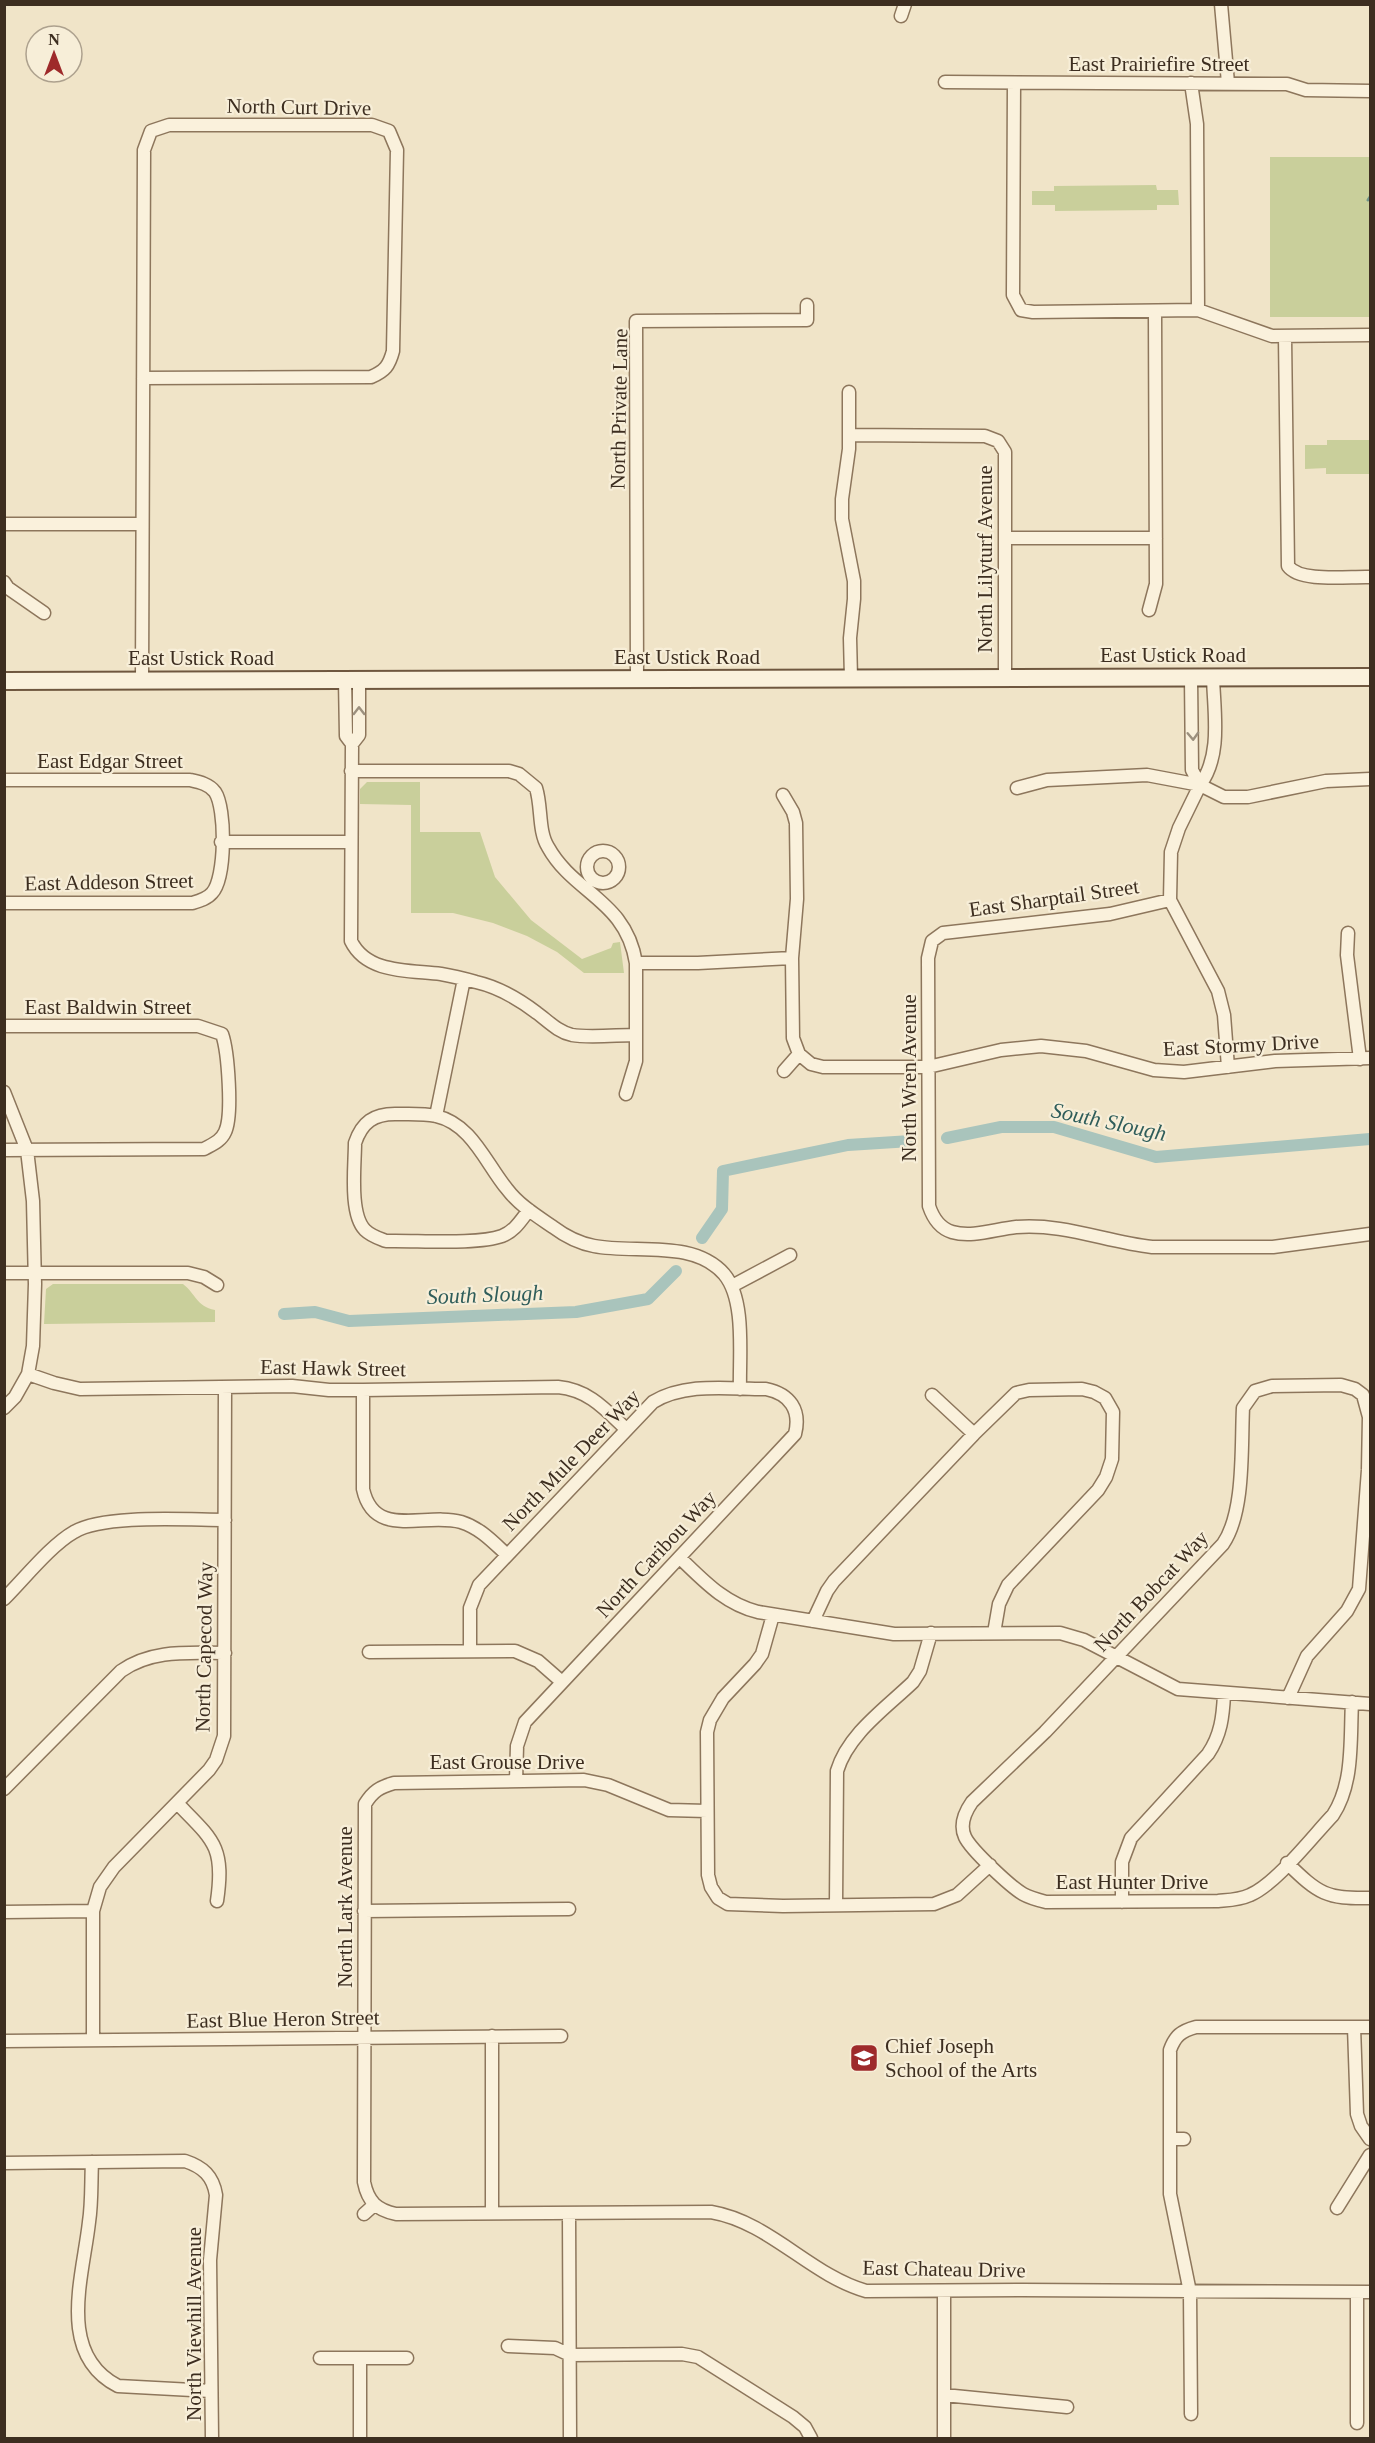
<svg xmlns="http://www.w3.org/2000/svg" width="1375" height="2443" font-family="'Times New Roman',serif">
<style>
.green{fill:#c9cf9b}
.lines{fill:none;stroke-linecap:round;stroke-linejoin:round}
.stream{stroke:#6f938a;stroke-width:3}
.canal{stroke:#a9c4bc;stroke-width:12}
.minor-casing{stroke:#8d765c;stroke-width:15}
.secondary-casing{stroke:#6f573f;stroke-width:20}
.minor{stroke:#faf1dc;stroke-width:12}
.secondary{stroke:#faf1dc;stroke-width:16}
.oneway{stroke:#9c907e}
.labels{text-anchor:middle;stroke-width:4.5;stroke-linejoin:round;paint-order:stroke}
.street-label{font-size:21px;fill:#3d2e20;stroke:#f7eed8}
.poi-label{font-size:21px;fill:#3d2e20;stroke:#f7eed8;text-anchor:start}
.water-label{font-size:22px;font-style:italic;fill:#2f5d5a;stroke:#f7eed8}
</style>
<rect width="100%" height="100%" fill="#f0e4c8"/>
<!-- green -->
<path class="green" d="M1270 157H1370V317H1270Z
M1156 185 1157 190H1178L1179 205H1157V210L1055 211V205H1032V191H1054V186Z
M1327 440H1370V474H1326V468L1305 469V445H1327Z
M367 782H420V832H480L495 877 531 920 582 959 611 948 613 943 620 942 624 973H584L557 952 527 936 493 923 453 913H411V805L360 804V789Z
M53 1284H183C196 1294 196 1306 215 1310V1322L44 1324 46 1289Z"/>
<g class="lines">
<!-- stream -->
<path class="stream" d="M1368 200 1370 197"/>
<!-- canal -->
<path class="canal" d="M947 1138 1001 1127H1054L1156 1157 1370 1139
M702 1238 722 1209 723 1171 848 1145 911 1141
M284 1314 315 1312 349 1321 576 1312 648 1299 676 1271"/>
<!-- minor casing -->
<g class="minor-casing">
<path id="minor" d="M1221 4 1228 83
M901 16 905 4
M945 82 1287 84 1306 90 1370 91
M1014 83 1013 295 1021 310 1033 312 1198 310 1272 336 1370 335
M1191 83 1197 124 1198 310
M1285 337 1288 566C1300 583 1350 576 1370 577
M849 392V449L842 499V519L854 581V599L850 638 851 678
M849 435 985 436 998 441 1005 452V678
M4 524H142
M1005 538H1156
M4 582 8 588 44 613
M1149 610 1156 584 1155 312
M1191 678 1192 770 1200 785C1222 755 1214 713 1213 677
M345 680 346 736 352 744 359 735V680
M637 680 636 321 807 320V305
M142 681 144 150 151 131 169 125H372L389 131 397 150 393 351C389 366 385 371 371 377L143 378
M352 744 351 941C367 974 410 970 441 974 453 976 465 979 476 982 498 987 520 1000 537 1013 548 1021 558 1032 572 1035 588 1038 618 1035 636 1035
M351 771H509L519 774 536 788C542 807 538 831 548 847 574 894 626 900 636 963V1061L626 1094
M4 780H190C199 782 209 784 215 792 226 808 226 878 212 893 207 899 199 901 192 903H4
M1200 785 1179 828 1171 852 1170 900 1218 991 1224 1015 1228 1067
M1017 788 1047 780 1147 775 1200 785 1224 797H1248L1326 781 1370 779
M783 795 793 812 796 823 797 899 792 958 793 1038 799 1054 811 1064 823 1067H928L1001 1050 1041 1046 1086 1051 1154 1070 1184 1072 1275 1061 1370 1058
M221 842H351
M587 867a16 16 0 1 1 32 0a16 16 0 1 1-32 0Z
M1170 900 1110 914 943 933 932 941 928 958 929 1206C933 1218 939 1228 952 1232 972 1238 996 1229 1016 1227 1064 1223 1106 1242 1152 1247H1273L1370 1234
M1348 933 1347 955 1360 1059
M636 963H698L792 958
M4 1026H198L222 1034C228 1051 233 1116 225 1132 221 1141 213 1144 204 1149L4 1150
M784 1071 799 1054
M4 1092 27 1150 33 1201 35 1284 33 1346 28 1374 15 1397 4 1408
M436 1116 464 979
M529 1210C521 1220 515 1231 502 1236 477 1245 415 1240 386 1241 378 1238 371 1236 365 1230 349 1214 355 1165 355 1143 362 1122 374 1114 395 1114 409 1114 423 1113 436 1116 472 1124 486 1164 507 1189 519 1205 537 1216 553 1227 565 1236 578 1243 594 1246 635 1254 693 1239 724 1274 746 1300 739 1356 740 1389
M4 1273H188L204 1277 217 1285
M732 1286 790 1255
M28 1374 54 1383 80 1389 292 1386 329 1390H363L558 1387C589 1390 605 1409 626 1429
M363 1390V1489C374 1540 425 1512 461 1522 480 1528 492 1541 506 1554
M932 1395 974 1434
M680 1558C704 1581 725 1604 758 1612L894 1634 1060 1633 1084 1640 1178 1689 1370 1704
M4 1599C24 1579 51 1545 74 1532 104 1514 188 1520 225 1520
M773 1615 762 1654 755 1664 723 1698 710 1720 707 1732 708 1875 711 1887 718 1898 728 1904 783 1906 934 1904 957 1895 990 1865
M813 1621 827 1591 834 1581 974 1434 1016 1393 1029 1390 1082 1389 1094 1392 1105 1398 1113 1412 1112 1459 1106 1477 1098 1490 1008 1585 999 1604 994 1633
M470 1651V1608L479 1585 653 1402C686 1382 729 1389 766 1389 790 1394 801 1410 795 1434L525 1722 517 1746 516 1781
M369 1652 515 1651 538 1661 562 1682
M1288 1698 1307 1656 1347 1611 1359 1589 1368 1470 1369 1417 1363 1395 1355 1389 1341 1385 1272 1386 1255 1391 1243 1408C1241 1447 1245 1512 1223 1544L1045 1732 972 1802C965 1812 959 1824 965 1837 971 1850 1011 1887 1023 1894 1030 1898 1038 1900 1046 1902L1218 1901C1229 1900 1239 1900 1250 1895 1276 1884 1312 1837 1333 1815 1354 1783 1350 1739 1352 1702
M4 1789 121 1671C152 1649 189 1653 225 1653
M177 1803C213 1840 225 1846 217 1901
M707 1811 669 1810 608 1785 584 1780 394 1783C380 1787 373 1791 365 1804L364 2182C368 2202 377 2210 396 2214L711 2212C770 2222 810 2275 866 2291L1022 2290 1370 2292
M1287 1863C1319 1894 1326 1899 1370 1898
M1122 1902V1862L1131 1838 1208 1754C1221 1735 1223 1716 1224 1694
M836 1905 837 1771C848 1734 886 1708 913 1682L920 1671 931 1633
M364 1911 569 1909
M4 1912 93 1911
M1354 2027 1357 2114 1361 2126 1370 2139
M492 2036V2213
M93 2040V1911L100 1887 114 1867 209 1770 216 1760 224 1736 225 1387
M4 2041 561 2036
M1170 2139H1184
M92 2162C91 2182 92 2203 89 2222 83 2277 56 2354 118 2386L211 2391
M4 2163 185 2161C203 2167 213 2176 216 2195L210 2260 212 2438
M1337 2208 1370 2155
M569 2213 570 2438
M364 2214 374 2205
M508 2346 555 2348 570 2355 682 2354 698 2357 793 2417 805 2427 811 2438
M320 2358H407
M360 2358V2438
M944 2395 1067 2407
M1191 2414 1190 2292 1170 2194V2050C1175 2036 1181 2031 1196 2027H1370
M1357 2423V2292
M944 2438V2291"/>
</g>
<!-- secondary casing -->
<g class="secondary-casing">
<path id="secondary" d="M4 681 1370 677"/>
</g>
<!-- minor -->
<use href="#minor" class="minor"/>
<!-- secondary -->
<use href="#secondary" class="secondary"/>
</g>
<!-- one-way arrows -->
<defs><path id="oneway-chevron" d="M-2-3.5L2.5 0L-2 3.5" fill="none" stroke-width="1.6" stroke-linecap="round" stroke-linejoin="round" transform="scale(1.5)"/></defs>
<g class="oneway">
<use href="#oneway-chevron" transform="translate(359 711) rotate(-90)"/>
<use href="#oneway-chevron" transform="translate(1193 736) rotate(88)"/>
</g>
<!-- icons -->
<defs>
<g id="school-square" transform="scale(1.5)"><rect x="-9" y="-9" width="18" height="18" rx="4" fill="#9e2a2b" stroke="#f7eed8"/><path d="M0-5L7-2L0 1L-7-2ZM-4 1L0 2.5L4 1V4Q0 6-4 4Z" fill="#fff"/></g>
</defs>
<g fill-rule="evenodd">
<use href="#school-square" x="864" y="2058"/>
</g>
<g class="labels">
<!-- street labels -->
<g class="street-label">
<text x="1159" y="71">East Prairiefire Street</text>
<text transform="translate(299 107) rotate(1)" y="7">North Curt Drive</text>
<text transform="translate(619 409) rotate(-89)" y="7">North Private Lane</text>
<text transform="translate(985 559) rotate(-90)" y="7">North Lilyturf Avenue</text>
<text x="1173" y="662">East Ustick Road</text>
<text x="687" y="664">East Ustick Road</text>
<text x="201" y="665">East Ustick Road</text>
<text x="110" y="768">East Edgar Street</text>
<text transform="translate(109 882) rotate(-1)" y="7">East Addeson Street</text>
<text transform="translate(1054 898) rotate(-8)" y="7">East Sharptail Street</text>
<text x="108" y="1014">East Baldwin Street</text>
<text transform="translate(1241 1045) rotate(-3)" y="7">East Stormy Drive</text>
<text transform="translate(909 1078) rotate(-90)" y="7">North Wren Avenue</text>
<text transform="translate(333 1368) rotate(1)" y="7">East Hawk Street</text>
<text transform="translate(571 1460) rotate(-46)" y="7">North Mule Deer Way</text>
<text transform="translate(656 1554) rotate(-47)" y="7">North Caribou Way</text>
<text transform="translate(1151 1591) rotate(-47)" y="7">North Bobcat Way</text>
<text transform="translate(204 1647) rotate(-89)" y="7">North Capecod Way</text>
<text x="507" y="1769">East Grouse Drive</text>
<text x="1132" y="1889">East Hunter Drive</text>
<text transform="translate(345 1907) rotate(-90)" y="7">North Lark Avenue</text>
<text transform="translate(283 2019) rotate(-1)" y="7">East Blue Heron Street</text>
<text transform="translate(944 2269) rotate(1)" y="7">East Chateau Drive</text>
<text transform="translate(194 2324) rotate(-90)" y="7">North Viewhill Avenue</text>
</g>
<!-- poi labels -->
<g class="poi-label">
<text x="885" y="2053">Chief Joseph<tspan x="885" dy="24">School of the Arts</tspan></text>
</g>
<!-- water labels -->
<g class="water-label">
<text transform="translate(1109 1121) rotate(12)" y="8">South Slough</text>
<text transform="translate(485 1294) rotate(-2)" y="8">South Slough</text>
</g>
</g>
<!-- border -->
<rect width="1375" height="2443" fill="none" stroke="#3d2e20" stroke-width="12"/>
<!-- north arrow -->
<g transform="translate(54 54)"><circle r="28" fill="#f7eed8" stroke="#ada18e" stroke-width="1.5"/>
<path d="M0-4.5L10 22L0 15L-10 22Z" fill="#9e2a2b"/>
<text y="-9" font-size="16" font-weight="bold" text-anchor="middle" fill="#3d2e20">N</text>
</g>
</svg>
